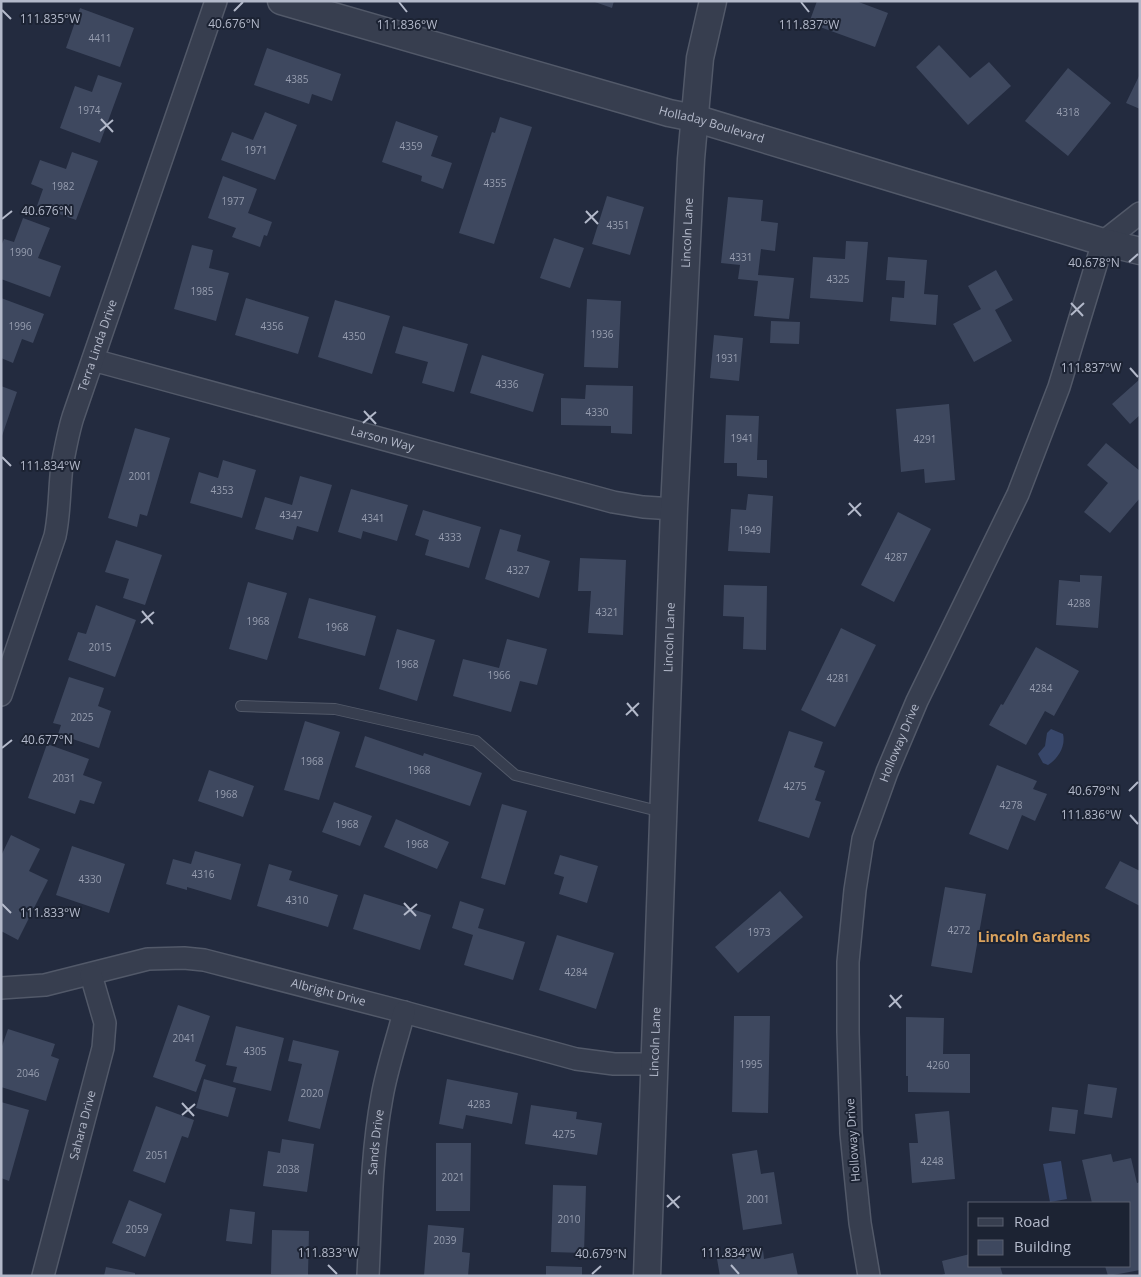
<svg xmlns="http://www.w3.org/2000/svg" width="1141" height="1277" font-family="'Open Sans',sans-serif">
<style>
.water{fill:#374669}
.building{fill:#3e485f}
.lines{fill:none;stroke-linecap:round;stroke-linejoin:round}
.service-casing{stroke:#525969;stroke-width:12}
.minor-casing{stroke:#525969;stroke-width:24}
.tertiary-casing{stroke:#525969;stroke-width:29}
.service{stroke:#373e4f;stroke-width:10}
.minor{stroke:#373e4f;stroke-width:21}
.tertiary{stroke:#373e4f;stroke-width:26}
.ticks{fill:none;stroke:#b3b9ca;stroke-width:2}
.labels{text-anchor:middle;stroke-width:4;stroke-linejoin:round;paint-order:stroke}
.number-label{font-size:10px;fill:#969daf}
.street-label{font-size:12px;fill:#b3b9ca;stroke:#1c2333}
.neighbourhood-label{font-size:14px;font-weight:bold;fill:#daa25d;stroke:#1c2333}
.ticks-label{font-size:12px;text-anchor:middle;fill:#b3b9ca;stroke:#1c2333;stroke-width:4;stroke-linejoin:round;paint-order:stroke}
</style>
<rect width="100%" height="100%" fill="#232b3f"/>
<!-- water -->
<path class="water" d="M1051 729 1063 734C1066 746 1058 759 1048 765L1043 763 1038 754 1045 746 1047 733Z
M1061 1161 1067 1199 1050 1202 1043 1164Z"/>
<!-- building -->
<path class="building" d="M592 1H614L612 8Z
M817 1H856L888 13 875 47 809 23Z
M80 8 134 28 120 67 66 48Z
M939 45 970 78 989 62 1011 86 968 125 916 67Z
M267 48 341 74 332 101 312 94 309 104 254 85Z
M1068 68 1111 103 1068 156 1025 121Z
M1140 74V109L1126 103Z
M98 75 122 83 100 143 60 128 75 86 92 92Z
M265 112 297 125 275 180 221 160 232 132 253 140Z
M500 117 532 127 494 244 459 233 492 132 495 133Z
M396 121 438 136 431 156 452 163 443 189 421 181 422 176 382 162Z
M72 152 98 161 76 220 37 206 43 189 31 184 40 160 66 169Z
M223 176 257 189 248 213 272 222 267 236 264 235 260 247 232 237 236 228 208 218Z
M607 196 644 207 630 255 592 244Z
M728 197 763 200 761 221 778 223 775 251 761 249 758 275 794 278 789 319 754 316 758 281 738 279 740 265 721 263Z
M23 218 50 228 38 258 61 266 50 297 1 279V246L4 239 14 242Z
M554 238 584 248 570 288 540 278Z
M846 241 868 242 863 302 810 298 813 257 845 259Z
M192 245 213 250 209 268 229 273 216 321 174 309Z
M888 257 927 260 924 294 938 295 936 325 890 321 892 297 904 298 905 281 886 280Z
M996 270 1013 300 995 310 1012 341 974 362 953 324 981 309 968 286Z
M1 298 44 314 33 343 22 339 13 363 1 358Z
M246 298 309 317 298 354 235 335Z
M587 299 621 301 618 368 584 367Z
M335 300 390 316 372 374 318 357Z
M771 321 800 322 799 344 770 343Z
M403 326 468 344 454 392 422 383 428 362 395 353Z
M714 335 743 338 739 381 710 378Z
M482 355 544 374 533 412 470 393Z
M1140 379V415L1130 424 1112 404Z
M586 385 633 386 632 434 611 433V426L561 425V398L585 399Z
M1 386 17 392 2 436H1Z
M949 404 955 480 925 483 924 469 901 472 896 409Z
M726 415 759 416 757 460H767V478L737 476V463H724Z
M135 428 170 438 147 516 140 514 137 527 108 518Z
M1106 443 1140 471V498L1110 533 1084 512 1108 483 1087 465Z
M223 460 256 470 242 518 190 503 199 472 218 478Z
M300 476 332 485 318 532 297 526 293 540 255 529 265 497 292 505Z
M351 489 408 505 397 541 363 531 361 539 338 532Z
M748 494 773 496 770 553 728 551 731 509 746 510Z
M423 510 481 527 469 568 425 555 429 540 415 535Z
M898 512 931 529 894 602 861 585Z
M500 529 521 535 517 551 550 561 539 598 485 579Z
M116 540 162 555 145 605 123 598 129 579 105 572Z
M580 558 626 560 623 635 588 633 591 591H578Z
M1080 575 1102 576 1098 628 1056 625 1059 580 1080 582Z
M248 582 287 593 267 660 229 649Z
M724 585 767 586 766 650 743 649 744 617 723 616Z
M309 598 376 616 365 656 298 638Z
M96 605 136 620 115 677 68 660 78 632 86 634Z
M841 628 876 645 835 727 801 710Z
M397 629 435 640 417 701 379 689Z
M507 639 547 649 537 685 520 681 511 712 453 696 463 659 499 668Z
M1036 647 1079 671 1054 716 1045 711 1026 745 989 725 1001 704 1003 705Z
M69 677 104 688 98 706 111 711 99 748 58 734 61 725 53 723Z
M305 721 340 732 319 800 284 790Z
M789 731 823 742 814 767 825 771 815 800 821 802 809 838 758 821Z
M365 736 423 756 424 753 482 773 470 806 355 767Z
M47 744 89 759 83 775 102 782 94 804 80 800 75 814 28 798Z
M997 765 1037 781 1033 789 1047 794 1035 821 1022 815 1008 850 969 834Z
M209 770 254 786 243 817 198 801Z
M334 802 372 816 360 846 322 832Z
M502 804 527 811 505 885 481 878Z
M396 819 449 842 437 869 384 847Z
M11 835 40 849 29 871 48 880 18 940 1 931V856Z
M72 846 125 864 109 913 56 895Z
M195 851 241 864 231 900 187 887V890L166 884 173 859 191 864Z
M560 855 598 866 587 903 559 894 564 877 554 874Z
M1120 861 1140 871V906L1105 888Z
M269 864 292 871 289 880 338 895 328 927 257 906Z
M945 887 986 894 972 973 931 966Z
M780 891 803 917 738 973 715 947Z
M364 894 431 915 420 950 353 929Z
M460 901 484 909 478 928 525 942 513 980 464 965 473 935 452 928Z
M557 935 614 953 596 1009 539 990Z
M178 1005 210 1016 195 1061 206 1065 196 1092 153 1077Z
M734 1016H770L768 1113 732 1112Z
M906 1017 944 1018 943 1054H970V1093L908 1092V1076H906Z
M236 1026 284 1038 271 1091 233 1082 237 1067 226 1065Z
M8 1029 55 1044 51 1056 59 1059 46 1101 1 1087V1049Z
M293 1040 339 1051 320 1129 288 1121 302 1064 288 1061Z
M204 1079 236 1088 228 1117 196 1108Z
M447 1079 518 1093 512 1124 466 1115 463 1129 439 1124Z
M1088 1084 1117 1088 1112 1118 1084 1114Z
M1 1102 29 1110 9 1181 1 1178Z
M531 1105 577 1112 576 1119 602 1123 597 1155 525 1144Z
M156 1106 194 1120 188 1138 182 1136 165 1183 133 1171Z
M1052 1107 1078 1110 1075 1134 1049 1131Z
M949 1111 955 1179 912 1183 909 1143H918L915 1114Z
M282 1139 314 1144 307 1192 263 1186 268 1151 280 1153Z
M436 1143H471L470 1211H436Z
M757 1150 761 1174 774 1172 782 1224 743 1230 732 1154Z
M1111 1154 1113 1162 1131 1158 1137 1183 1140 1182V1270L1108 1276 1105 1266H1130V1203H1092L1082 1160Z
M553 1185 586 1186 584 1253 551 1252Z
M129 1200 162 1214 145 1257 112 1243Z
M230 1209 255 1212 252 1244 226 1241Z
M428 1225 464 1228 462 1252 470 1253 468 1276H424Z
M272 1230 309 1231 308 1275 271 1274Z
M763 1250 764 1259 793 1253 798 1276H720L717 1259Z
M970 1254V1266H1000L1003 1276H939L945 1274 942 1261Z
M546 1266 582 1267V1276H546Z
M106 1267 135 1273V1276H104Z"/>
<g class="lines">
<!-- service casing -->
<g class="service-casing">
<path id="service" d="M241 706 335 709 476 741 515 775 662 812"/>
</g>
<!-- minor casing -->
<g class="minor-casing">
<g id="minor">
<path id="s1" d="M93 360 613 502 643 507 674 509"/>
<path id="s2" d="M1 695 55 536C60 513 59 490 62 466 65 450 68 433 73 417L216 1"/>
<path id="s3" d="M1 988 45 985 148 959 184 958 204 960 404 1012 576 1059 614 1064H653"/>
<path id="s4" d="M43 1276 103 1048 105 1023 91 975"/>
<path id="s5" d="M368 1276C371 1216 371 1156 382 1097 387 1068 397 1040 404 1012"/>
<path id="s6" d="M869 1276 860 1223 851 1133 848 1032V962L855 890 863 839 887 772 917 701 1018 494 1059 387 1103 242 1140 213"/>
</g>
</g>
<!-- tertiary casing -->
<g class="tertiary-casing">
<g id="tertiary">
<path id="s7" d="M281 1 669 113 694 118 1103 242 1140 251"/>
<path id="s8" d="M647 1276 674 509 691 159 700 58 713 1"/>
</g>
</g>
<!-- service -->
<use href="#service" class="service"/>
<!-- minor -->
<use href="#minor" class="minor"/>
<!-- tertiary -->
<use href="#tertiary" class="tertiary"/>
</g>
<!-- ticks -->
<path class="ticks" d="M399 2 407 12M801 2 809 12M2 10 11 19M234 11 243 2M101 119 113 132M100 131 113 120M586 211 598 224M2 219 12 211M585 223 598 211M1129 262 1138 254M1071 303 1083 316M1071 315 1084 303M1130 368 1138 377M364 411 376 424M363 423 376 412M2 457 11 466M849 503 861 516M848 515 861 503M142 611 153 624M141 623 154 612M627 703 638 716M626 715 639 703M2 748 12 740M1129 791 1138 782M1130 815 1138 824M404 903 416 916M2 904 11 913M404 915 417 904M890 995 901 1008M889 1007 902 995M182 1103 194 1116M182 1115 195 1104M667 1195 679 1208M667 1207 680 1196M328 1265 337 1274M731 1265 739 1274M592 1274 601 1266"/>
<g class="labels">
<!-- number labels -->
<g class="number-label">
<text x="100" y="42">4411</text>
<text x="297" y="83">4385</text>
<text x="89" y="114">1974</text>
<text x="1068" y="116">4318</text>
<text x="411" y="150">4359</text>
<text x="256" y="154">1971</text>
<text x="495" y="187">4355</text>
<text x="63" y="190">1982</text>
<text x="233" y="205">1977</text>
<text x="618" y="229">4351</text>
<text x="21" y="256">1990</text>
<text x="741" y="261">4331</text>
<text x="838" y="283">4325</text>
<text x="202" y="295">1985</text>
<text x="20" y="330">1996</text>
<text x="272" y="330">4356</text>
<text x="602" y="338">1936</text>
<text x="354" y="340">4350</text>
<text x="727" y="362">1931</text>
<text x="507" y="388">4336</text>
<text x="597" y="416">4330</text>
<text x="742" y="442">1941</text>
<text x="925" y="443">4291</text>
<text x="140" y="480">2001</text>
<text x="222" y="494">4353</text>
<text x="291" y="519">4347</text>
<text x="373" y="522">4341</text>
<text x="750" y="534">1949</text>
<text x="450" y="541">4333</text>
<text x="896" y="561">4287</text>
<text x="518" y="574">4327</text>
<text x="1079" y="607">4288</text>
<text x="607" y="616">4321</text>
<text x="258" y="625">1968</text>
<text x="337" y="631">1968</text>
<text x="100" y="651">2015</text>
<text x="407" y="668">1968</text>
<text x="499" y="679">1966</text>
<text x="838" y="682">4281</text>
<text x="1041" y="692">4284</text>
<text x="82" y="721">2025</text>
<text x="312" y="765">1968</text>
<text x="419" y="774">1968</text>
<text x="64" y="782">2031</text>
<text x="795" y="790">4275</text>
<text x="226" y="798">1968</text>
<text x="1011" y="809">4278</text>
<text x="347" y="828">1968</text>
<text x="417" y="848">1968</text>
<text x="203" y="878">4316</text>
<text x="90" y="883">4330</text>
<text x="297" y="904">4310</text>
<text x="959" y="934">4272</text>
<text x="759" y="936">1973</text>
<text x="576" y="976">4284</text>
<text x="184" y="1042">2041</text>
<text x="255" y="1055">4305</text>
<text x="751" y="1068">1995</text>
<text x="938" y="1069">4260</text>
<text x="28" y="1077">2046</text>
<text x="312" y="1097">2020</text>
<text x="479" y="1108">4283</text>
<text x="564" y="1138">4275</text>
<text x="157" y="1159">2051</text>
<text x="932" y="1165">4248</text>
<text x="288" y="1173">2038</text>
<text x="453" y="1181">2021</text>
<text x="758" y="1203">2001</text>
<text x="569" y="1223">2010</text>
<text x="137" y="1233">2059</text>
<text x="445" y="1244">2039</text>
</g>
<!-- street labels -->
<g class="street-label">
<text dy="4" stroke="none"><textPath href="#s7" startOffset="448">Holladay Boulevard</textPath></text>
<text dy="4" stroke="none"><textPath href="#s8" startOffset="1044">Lincoln Lane</textPath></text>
<text dy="4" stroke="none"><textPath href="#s2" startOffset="364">Terra Linda Drive</textPath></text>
<text dy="4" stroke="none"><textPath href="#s1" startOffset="300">Larson Way</textPath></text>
<text dy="4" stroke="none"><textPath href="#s8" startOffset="639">Lincoln Lane</textPath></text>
<text dy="4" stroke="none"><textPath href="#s6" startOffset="542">Holloway Drive</textPath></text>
<text dy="4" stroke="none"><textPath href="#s3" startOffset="335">Albright Drive</textPath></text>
<text dy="4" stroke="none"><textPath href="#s8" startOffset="234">Lincoln Lane</textPath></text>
<text dy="4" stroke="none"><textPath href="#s4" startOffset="156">Sahara Drive</textPath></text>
<text transform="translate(853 1140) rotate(-94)" y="4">Holloway Drive</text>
<text dy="4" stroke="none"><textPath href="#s5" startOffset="134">Sands Drive</textPath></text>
</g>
<!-- neighbourhood labels -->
<g class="neighbourhood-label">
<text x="1034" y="942">Lincoln Gardens</text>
</g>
</g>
<g class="ticks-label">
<text x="50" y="23">111.835°W</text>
<text x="234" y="28">40.676°N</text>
<text x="407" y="29">111.836°W</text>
<text x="809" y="29">111.837°W</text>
<text x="47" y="215">40.676°N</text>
<text x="1094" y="267">40.678°N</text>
<text x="1091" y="372">111.837°W</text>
<text x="50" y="470">111.834°W</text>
<text x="47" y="744">40.677°N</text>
<text x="1094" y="795">40.679°N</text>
<text x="1091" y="819">111.836°W</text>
<text x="50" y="917">111.833°W</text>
<text x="328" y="1257">111.833°W</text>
<text x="731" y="1257">111.834°W</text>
<text x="601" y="1258">40.679°N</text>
</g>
<!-- border -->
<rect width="1141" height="1277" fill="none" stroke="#b3b9ca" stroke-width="5"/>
<!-- legend -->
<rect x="968" y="1202" width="162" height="65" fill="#1c2333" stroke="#585f6f"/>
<rect x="978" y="1218" width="25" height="8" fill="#373e4f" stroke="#585f6f"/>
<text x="1014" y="1227" font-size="15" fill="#b3b9ca">Road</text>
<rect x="978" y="1240" width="25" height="15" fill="#3e485f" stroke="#585f6f"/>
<text x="1014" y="1252" font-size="15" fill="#b3b9ca">Building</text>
</svg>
